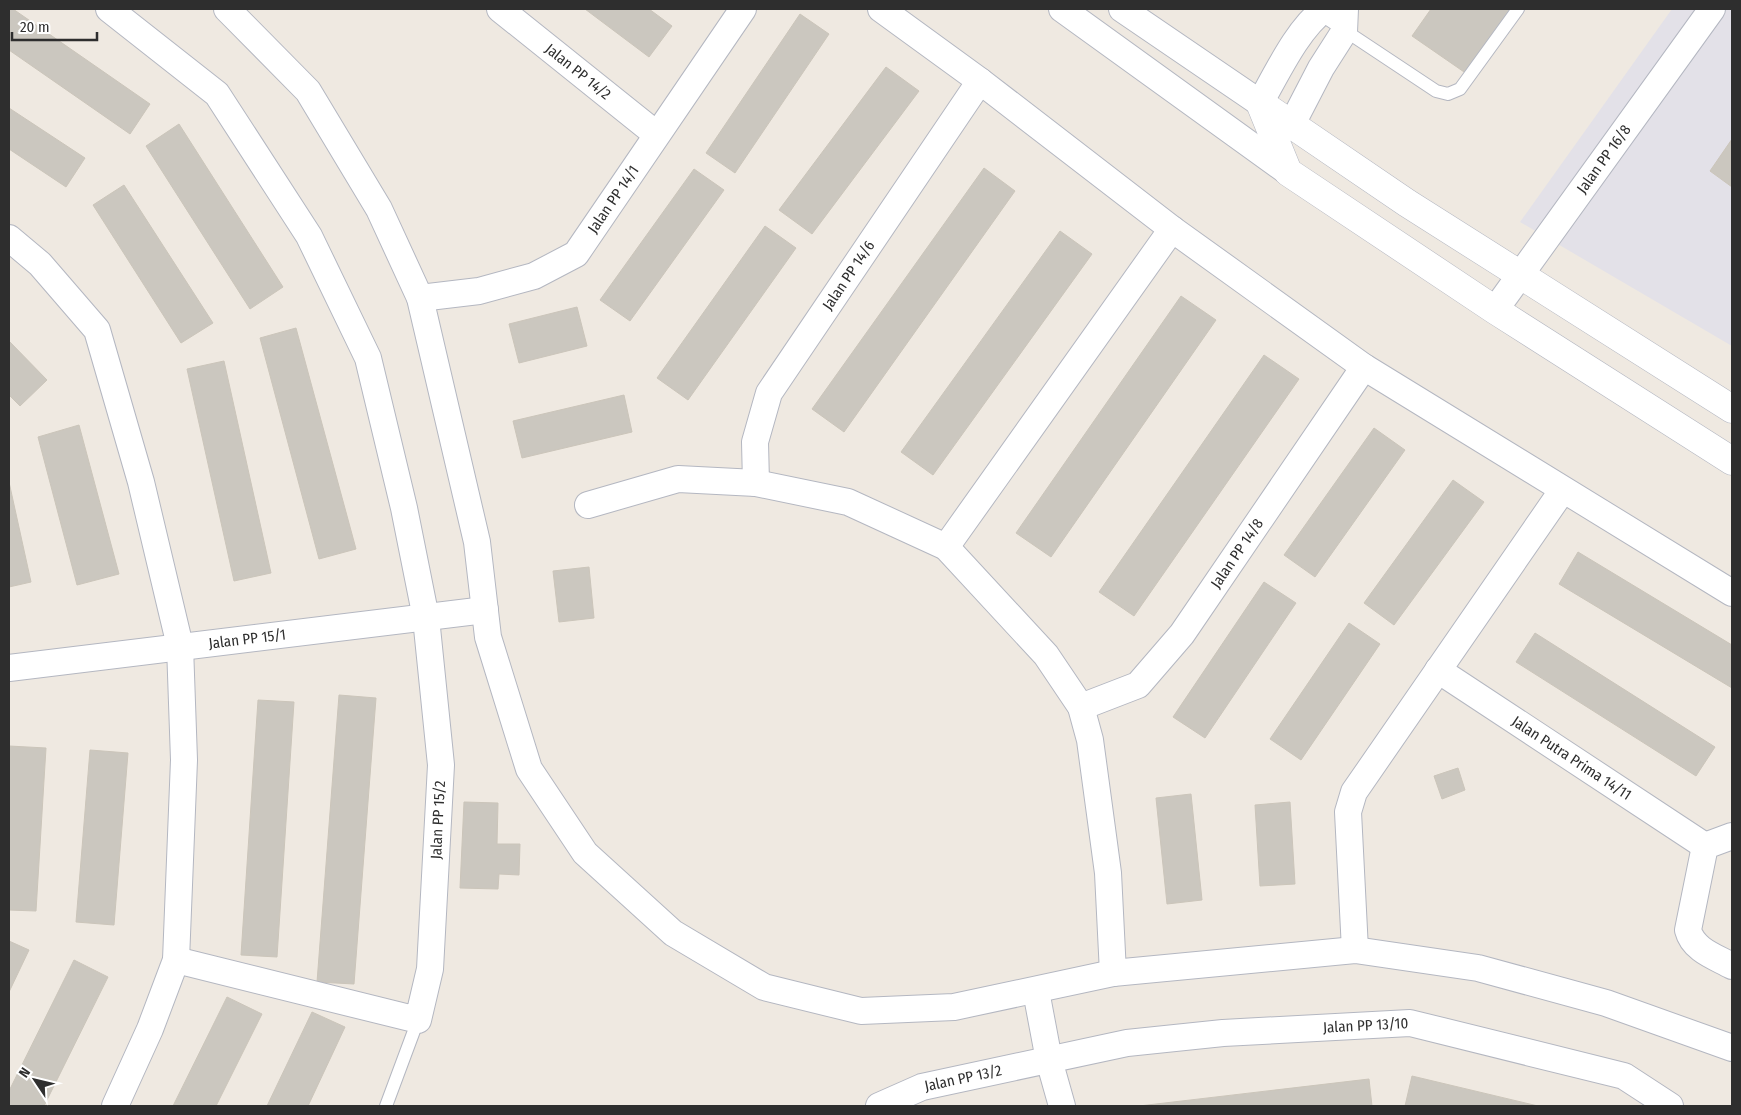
<svg xmlns="http://www.w3.org/2000/svg" width="1741" height="1115" font-family="'Fira Sans Condensed',sans-serif">
<style>
.industrial{fill:#e3e1e8}
.building{fill:#cbc7bf;stroke:#cbc5ba}
.lines{fill:none;stroke-linecap:round;stroke-linejoin:round}
.service-casing{stroke:#b4b7c1;stroke-width:14}
.minor-casing{stroke:#b4b7c1;stroke-width:28}
.tertiary-casing{stroke:#b4b7c1;stroke-width:29}
.service{stroke:#fff;stroke-width:12}
.minor{stroke:#fff;stroke-width:26}
.tertiary{stroke:#fff;stroke-width:28}
.labels{text-anchor:middle;stroke-width:5;stroke-linejoin:round;paint-order:stroke}
.street-label{font-size:15px;fill:#2e2e2e;stroke:#fff}
</style>
<rect width="100%" height="100%" fill="#efe9e1"/>
<!-- industrial -->
<path class="industrial" d="M1672 9H1732V346L1520 222Z"/>
<!-- building -->
<path class="building" d="M9 9H13L150 104 130 134 9 50Z
M585 9H649L672 26 649 57Z
M1431 9H1512L1467 74 1412 36Z
M800 14 829 34 735 173 706 153Z
M886 67 919 91 812 234 779 210Z
M9 108 85 158 66 187 9 149Z
M179 124 283 287 250 309 146 146Z
M1732 139V187L1710 171Z
M984 168 1015 191 844 432 812 409Z
M694 169 724 190 630 321 600 300Z
M124 185 213 323 181 343 93 205Z
M765 226 796 248 688 400 657 378Z
M1060 231 1092 254 933 475 901 452Z
M1181 296 1216 320 1051 557 1016 533Z
M577 307 587 346 519 363 509 324Z
M296 328 356 549 319 559 260 338Z
M9 341 47 380 20 406 9 395Z
M1264 355 1299 379 1134 616 1099 592Z
M224 361 271 573 234 581 187 369Z
M624 395 632 432 522 458 513 421Z
M79 425 119 574 77 585 38 437Z
M1374 428 1405 450 1315 577 1284 555Z
M1453 480 1484 502 1394 625 1364 603Z
M9 482 31 582 9 587Z
M1578 552 1732 645V688L1559 584Z
M589 567 594 618 559 622 553 571Z
M1264 582 1296 603 1205 738 1173 717Z
M1349 623 1380 644 1301 760 1270 739Z
M1535 633 1715 747 1696 776 1516 662Z
M339 695 376 698 354 984 317 982Z
M258 700 294 702 277 957 241 955Z
M9 746 46 748 36 911 9 910Z
M90 750 128 753 114 925 76 922Z
M1458 768 1465 790 1442 799 1434 776Z
M1191 794 1202 900 1167 904 1156 798Z
M464 802 498 803 497 844H520L519 875 499 874 498 889 460 888Z
M1290 802 1295 884 1260 886 1255 805Z
M9 941 29 950 9 992Z
M74 960 108 977 44 1106H9V1091Z
M227 997 262 1014 216 1106H173Z
M312 1012 345 1027 308 1106H267Z
M1412 1076 1538 1106H1405Z
M1369 1079 1372 1106H1139Z"/>
<g class="lines">
<!-- service casing -->
<g class="service-casing">
<path id="service" d="M1317 12 1436 91 1448 94 1460 89 1518 9
M386 1106 418 1020"/>
</g>
<!-- minor casing -->
<g class="minor-casing">
<g id="minor">
<path d="M109 9 217 94 309 236 368 358 404 508 426 618 441 765 430 969 418 1020 176 960"/>
<path d="M227 9 308 91 379 209 420 298 477 542 488 637 529 769 585 853 673 933 764 987 861 1011 954 1007 1113 973 1355 950 1478 968 1606 1003 1732 1048"/>
<path id="s1" d="M500 9 656 134"/>
<path d="M881 9 980 81 1172 229 1364 367 1732 593"/>
<path d="M1062 9 1288 172"/>
<path d="M1122 9 1260 103C1276 75 1299 26 1325 9"/>
<path d="M1292 124 1321 68 1344 32 1345 9"/>
<path d="M9 238 40 264 97 330 141 482 180 646 184 760 176 960 150 1029 115 1106"/>
<path id="s2" d="M420 298 479 291 534 276 576 254 743 9"/>
<path id="s3" d="M1495 310 1712 9"/>
<path id="s4" d="M756 483 755 442 769 393 980 81"/>
<path d="M588 505 678 479 756 483 848 502 946 547 1046 655 1081 707 1090 740 1108 873 1113 973"/>
<path d="M946 547 1172 229"/>
<path id="s5" d="M9 668 485 610"/>
<path id="s6" d="M1438 670 1705 846"/>
<path id="s7" d="M1081 707 1138 685 1182 634 1364 367"/>
<path d="M1732 836 1705 846 1688 930C1693 950 1716 957 1732 966"/>
<path d="M1355 950 1348 812 1354 792 1562 491"/>
<path d="M1036 991 1049 1060 1062 1106"/>
<path id="s8" d="M879 1106 922 1087 1127 1043 1223 1033 1410 1023 1624 1076 1670 1106"/>
</g>
</g>
<!-- tertiary casing -->
<g class="tertiary-casing">
<path id="tertiary" d="M1260 103 1288 172 1495 310 1732 461
M1260 103 1407 203 1732 409"/>
</g>
<!-- service -->
<use href="#service" class="service"/>
<!-- minor -->
<use href="#minor" class="minor"/>
<!-- tertiary -->
<use href="#tertiary" class="tertiary"/>
</g>
<g class="labels">
<!-- street labels -->
<g class="street-label">
<text dy="5" stroke="none"><textPath href="#s1" startOffset="100">Jalan PP 14/2</textPath></text>
<text dy="5" stroke="none"><textPath href="#s3" startOffset="186">Jalan PP 16/8</textPath></text>
<text dy="5" stroke="none"><textPath href="#s2" startOffset="230">Jalan PP 14/1</textPath></text>
<text dy="5" stroke="none"><textPath href="#s4" startOffset="234">Jalan PP 14/6</textPath></text>
<text dy="5" stroke="none"><textPath href="#s7" startOffset="226">Jalan PP 14/8</textPath></text>
<text dy="5" stroke="none"><textPath href="#s5" startOffset="240">Jalan PP 15/1</textPath></text>
<text dy="5" stroke="none"><textPath href="#s6" startOffset="160">Jalan Putra Prima 14/11</textPath></text>
<text transform="translate(438 820) rotate(-87)" y="5">Jalan PP 15/2</text>
<text dy="5" stroke="none"><textPath href="#s8" startOffset="496">Jalan PP 13/10</textPath></text>
<text dy="5" stroke="none"><textPath href="#s8" startOffset="89">Jalan PP 13/2</textPath></text>
</g>
</g>
<!-- border -->
<rect width="1741" height="1115" fill="none" stroke="#2e2e2e" stroke-width="20"/>
<!-- north arrow -->
<g transform="translate(35 1080) rotate(305)" stroke="#ffffff" stroke-width="4" paint-order="stroke">
<path d="M0-4L9 19L0 12L-9 19Z" fill="#2e2e2e"/>
<text y="-8" font-size="14" font-weight="bold" text-anchor="middle" fill="#2e2e2e">N</text>
</g>
<!-- scale -->
<path d="M12 32v8h85v-8" fill="none" stroke="#2e2e2e" stroke-width="2.5"/>
<text x="20" y="32" font-size="15" fill="#2e2e2e" stroke="#ffffff" stroke-width="4" paint-order="stroke">20 m</text>
</svg>
